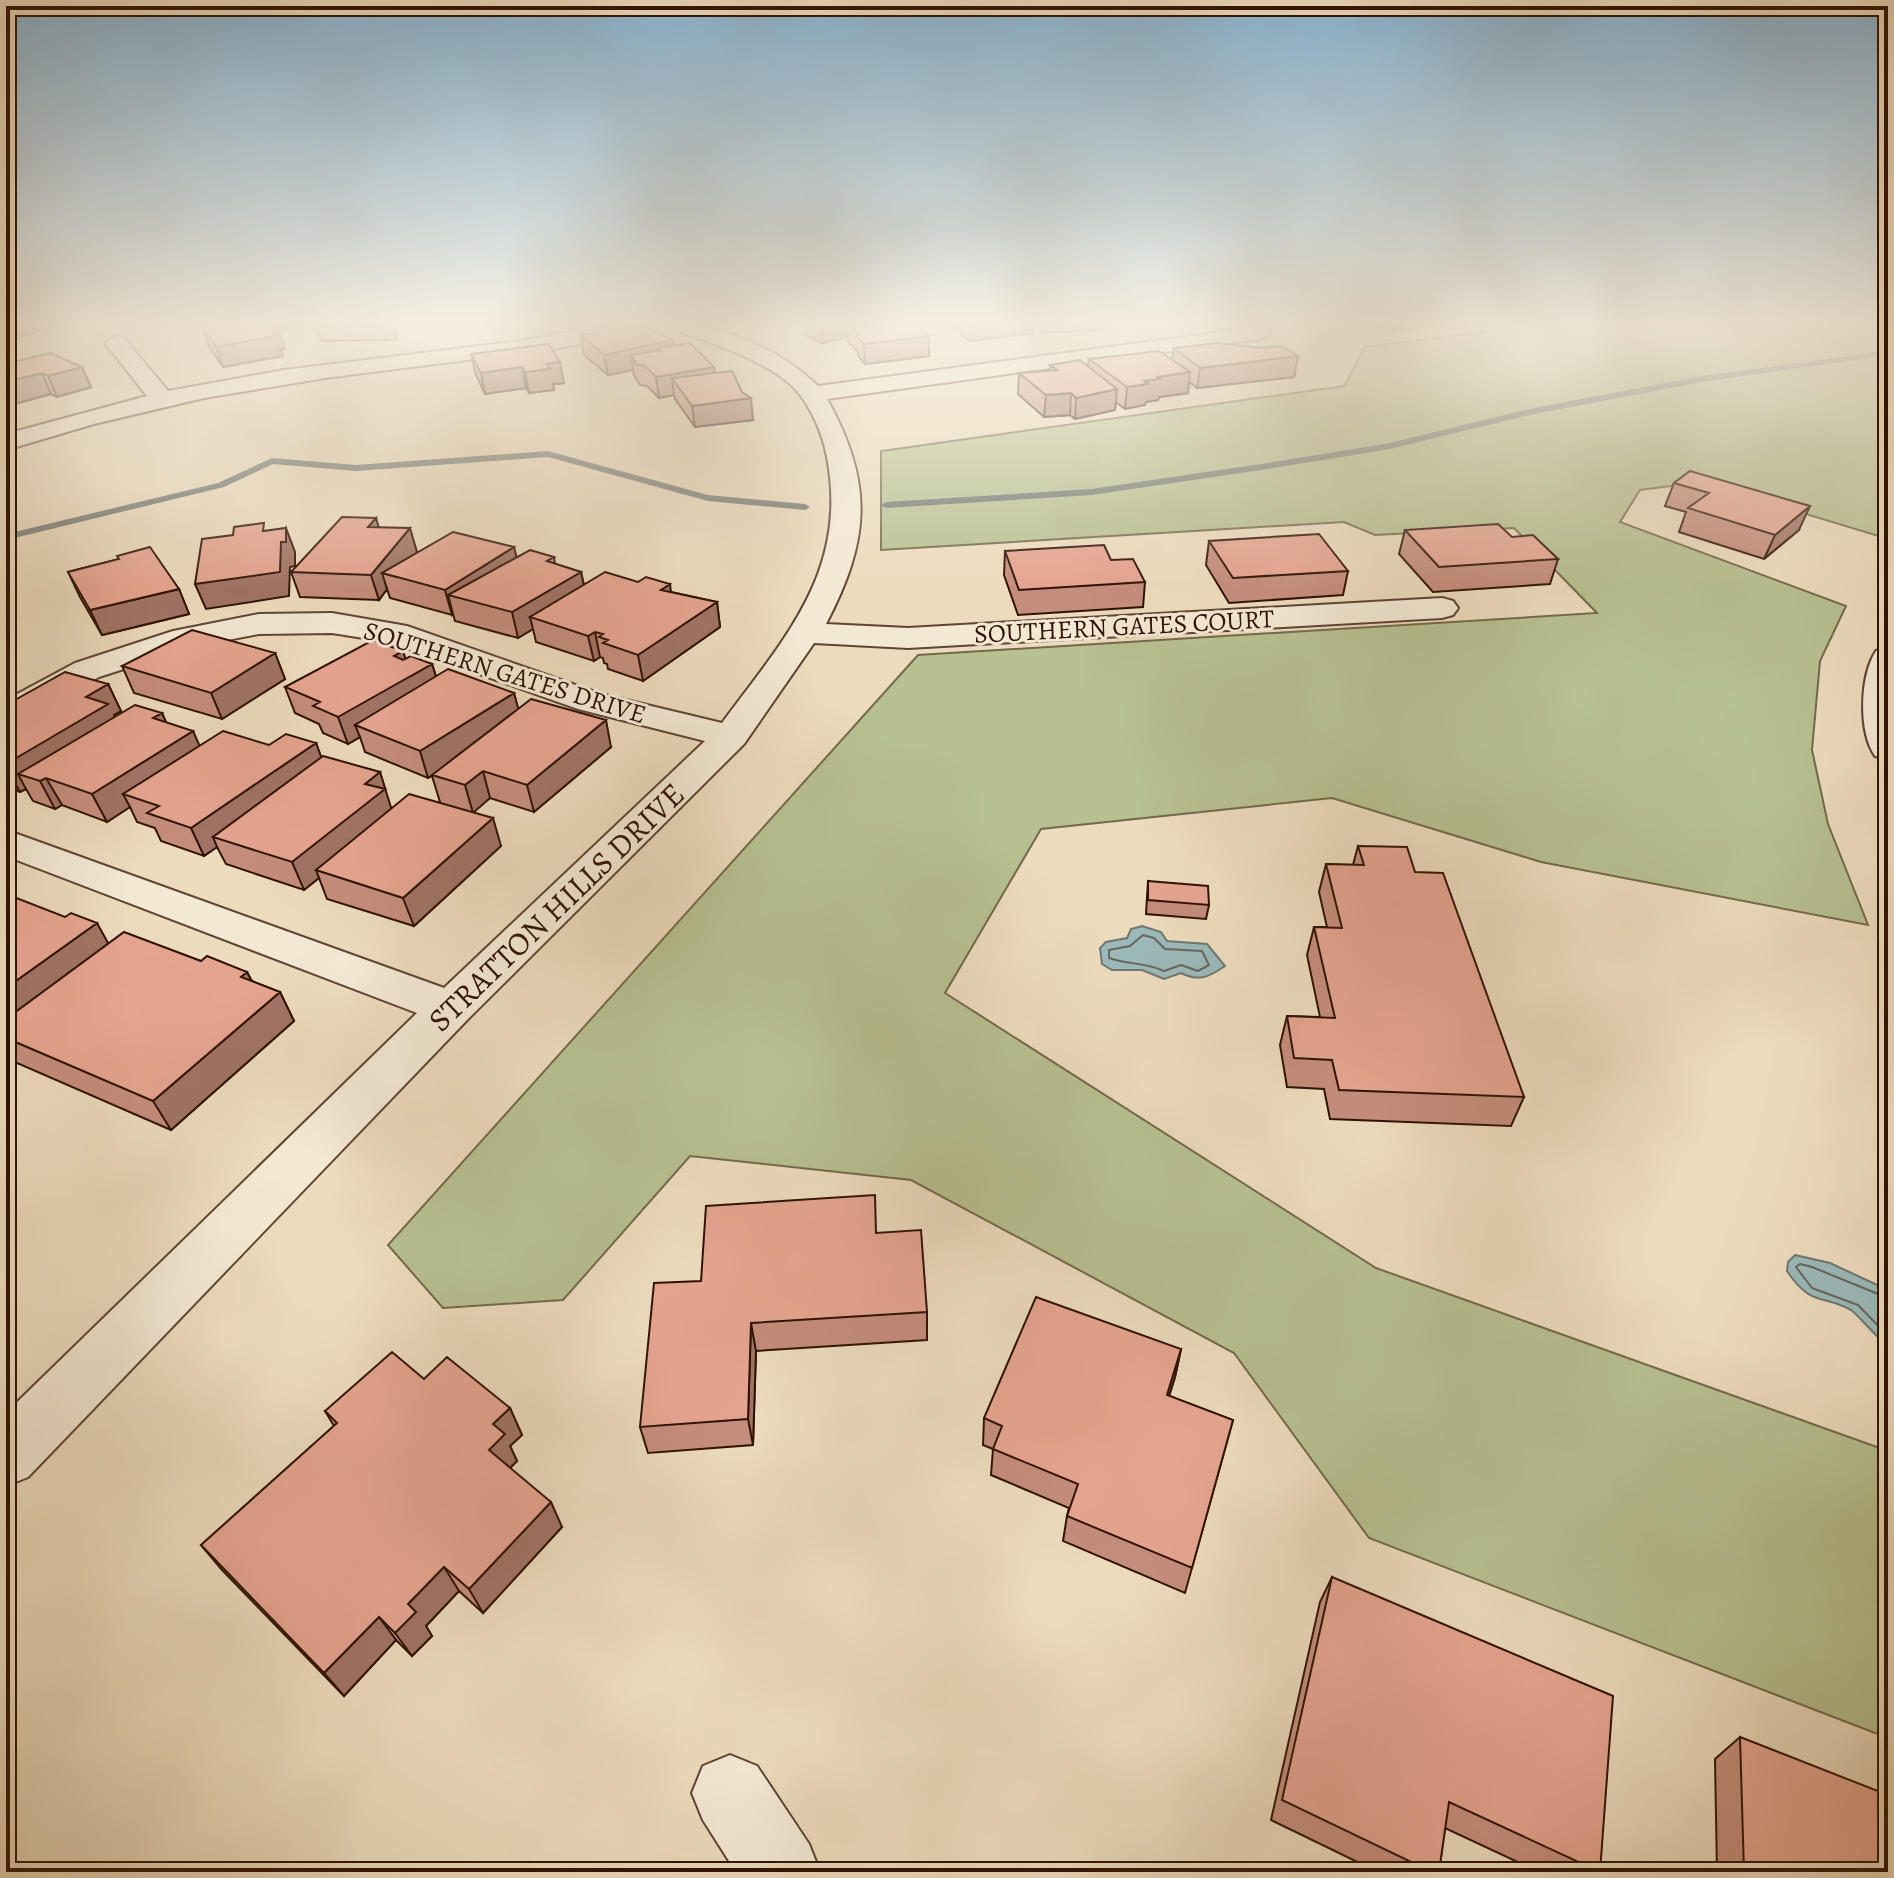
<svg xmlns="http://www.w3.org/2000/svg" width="1894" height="1878" font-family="Alegreya,serif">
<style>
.green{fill:#b7c091;stroke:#746a4b;stroke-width:2}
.water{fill:#9bb9b9;stroke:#707771;stroke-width:2}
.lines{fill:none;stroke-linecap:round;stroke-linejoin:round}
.shore{stroke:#66665f;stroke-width:2}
.stream{fill:#707771;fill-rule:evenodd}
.minor-casing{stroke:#5f4533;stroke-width:4}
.minor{fill:#f3e8d4;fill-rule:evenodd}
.wall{fill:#c58d7c;stroke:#301305;stroke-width:2}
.shaded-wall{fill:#a07365;stroke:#301305;stroke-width:2}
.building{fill:#e5a490;stroke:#301305;stroke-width:2}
.labels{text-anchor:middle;stroke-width:6;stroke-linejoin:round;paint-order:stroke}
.far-street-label{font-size:26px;fill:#301305;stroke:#f3e8d4}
.street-label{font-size:32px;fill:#301305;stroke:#f3e8d4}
</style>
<rect width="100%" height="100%" fill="#ecdbbd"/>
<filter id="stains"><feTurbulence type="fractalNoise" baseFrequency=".0025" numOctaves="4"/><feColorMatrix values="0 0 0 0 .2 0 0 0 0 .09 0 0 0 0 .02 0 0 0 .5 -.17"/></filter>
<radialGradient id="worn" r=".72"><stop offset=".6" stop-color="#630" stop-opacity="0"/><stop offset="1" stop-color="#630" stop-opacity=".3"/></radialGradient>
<!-- green -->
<path class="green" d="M1475 325H1888V539L1701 482 1640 490 1620 522 1846 606 1820 661 1812 750 1828 824 1868 925 1541 862 1332 798 1041 829 945 993 1376 1268 1888 1451V1738L1369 1538 1234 1353 911 1180 690 1156 563 1300 443 1308 388 1245 918 655 1597 613 1514 528 1375 535 1344 522 881 550V451L1344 386 1365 347 1482 332Z"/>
<!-- water -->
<path class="water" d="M1142 926 1161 932 1167 941 1207 944 1225 966C1209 977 1199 982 1181 973L1164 979 1142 970H1112L1102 964 1100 948 1106 942 1127 938 1131 929Z
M1795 1255 1830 1263 1888 1290V1346C1878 1339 1857 1314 1851 1310 1822 1294 1811 1307 1787 1271L1788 1262Z"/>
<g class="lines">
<!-- shore -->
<path class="shore" d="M1143 935 1154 938 1165 949 1202 951 1209 965 1198 971 1181 965 1164 971C1145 962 1129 965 1109 958V950L1130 946Z
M1888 1298 1812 1267 1800 1264 1796 1267 1812 1288 1858 1305 1888 1336"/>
<!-- stream -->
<path class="stream" d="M1888 351V355L1702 382 1529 415 1390 449 1261 470 1091 495 886 508 881 505 886 502 1091 489 1261 464 1390 443 1529 409 1702 376Z
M548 451 708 495 805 504 810 507 805 510 708 501 548 457 356 471 273 464 224 487 6 540V534L218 483 272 458 356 465Z"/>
<!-- minor casing -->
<g class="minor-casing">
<path id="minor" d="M610 325H648L645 330 560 348 325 378 204 398 94 424 6 450V434L147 396 105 343 116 336 124 338 168 391 284 370 521 341Z
M670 325C723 324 780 349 818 386L1259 327 1270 333 1259 339 827 399C874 483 870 540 826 624L908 628 1442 598 1453 601 1458 608 1453 615 1442 618 908 648 814 643 744 744 467 1020 28 1477 6 1486V1413L417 1013 6 856V830L444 988 705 741 578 709 389 642 332 633 259 634 192 647 99 677 19 722 6 725V700L75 663 173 631 259 614 332 613 407 626 601 694 722 723C785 638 849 570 827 457 822 430 807 396 784 379 751 355 712 343 673 330Z
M1888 648V759L1875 756C1858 732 1860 675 1876 651Z
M730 1755 757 1766 809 1844 820 1872H736L703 1820 692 1793 703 1766Z"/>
</g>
<!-- minor -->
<use href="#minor" class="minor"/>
</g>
<!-- wall -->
<path class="wall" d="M214 325H286L287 329 279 331 285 349H280L283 356 223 367 209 347 202 327Z
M316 325H399L396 340 321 341Z
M805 325H917L929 356 865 364 858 356V352L848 342V337L822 343 806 335Z
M951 325H1113V329L1043 333 1033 326V333L969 341Z
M1377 325H1438L1392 332Z
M581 335 674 345 714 367 715 373 753 420 695 427 675 399 674 395 659 398 647 386 640 385 634 375 633 370 608 375 584 355Z
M549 344 564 383 553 384 554 390 529 393 526 388 485 394 476 375 471 354Z
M1174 348 1298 356 1294 377 1197 388 1189 382 1188 393 1159 397 1158 400 1146 402 1145 405 1125 409 1116 402 1115 410 1075 419 1070 415 1044 417 1018 394 1019 373 1050 371V365L1088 367 1089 359 1172 360Z
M6 364 82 367 91 387 57 397 51 394 7 406 6 405Z
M1690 471 1799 530 1764 559 1679 532 1686 512 1665 506 1674 483Z
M376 518 378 527 417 552 415 554 517 558 554 557 555 564 581 572 584 585 671 592 717 602 720 627 643 681 608 669 607 664 604 663 603 658 600 657 594 661 536 642 533 629 518 638 455 621 453 614 452 615 390 598 387 589 379 600 300 597 291 572Z
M1405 530 1512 537 1558 559 1550 584 1433 592 1399 554Z
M1209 541 1348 571 1343 595 1229 603 1206 565Z
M1005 551 1145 582 1143 607 1018 615 1004 575Z
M119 559 179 589 189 614 102 635 80 597 68 572Z
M403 651 405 659 432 664 436 676 514 693 518 709 611 747 534 812 490 798 473 812 501 846 414 926 327 899 319 878 304 890 226 864 217 847 204 856 161 841 155 828 137 822 130 807 107 822 62 805 55 809 33 801 26 789 20 792 6 788V705L108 684 121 711 114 715 115 717 162 713 166 723 200 746 269 745 316 743 321 757 380 772 391 809 440 802 432 776 428 778 365 752 360 737 348 744 323 733 319 724 295 713 285 687Z
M275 653 285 679 222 719 134 693 122 666Z
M1358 846 1415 872 1524 1097 1511 1126 1330 1119 1324 1089 1287 1087 1280 1045 1287 1016 1320 1017 1307 955 1314 927H1327L1319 892 1326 864 1353 865Z
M1148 881 1209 905 1206 919 1146 914Z
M6 894 108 944 201 961 247 972 252 981 280 992 294 1021 171 1130 10 1060 6 1055Z
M877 1233 927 1312V1340L756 1351 753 1445 648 1453 640 1427 701 1281Z
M1181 1349 1175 1377 1169 1396 1233 1420 1185 1593 1063 1541 1067 1516 1069 1508 991 1475 993 1449 983 1445 984 1418Z
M424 1379 510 1408 522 1435 510 1446 517 1461 510 1468 562 1527 483 1613 459 1591 426 1626 432 1636 412 1656 396 1640 344 1696 222 1570 201 1545 334 1426 325 1411Z
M1332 1577 1600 1872H1539L1445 1828 1439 1872H1378L1271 1820 1320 1602Z
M1740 1737 1888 1872H1717L1715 1759Z"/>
<!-- shaded-wall -->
<path class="shaded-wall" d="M6 325H51L52 327 6 342Z
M219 325H286L287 329 279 331 285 349H280L283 356 223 367 216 347Z
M392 325H399L396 340Z
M821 325H847L848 337 822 343Z
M970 325H1033V333L969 341Z
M1393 325H1438L1392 332Z
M929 336V356L865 364 864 344Z
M673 340 676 361 659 348 661 364 631 355 633 370 608 375 604 355Z
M1298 356 1294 377 1197 388 1200 368Z
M560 362 564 383 553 384 554 390 529 393 525 372 547 364Z
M82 367 91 387 57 397 48 376Z
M522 367 526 388 485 394 481 373Z
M714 367 716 388 672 378 674 395 659 398 656 377Z
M1190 372 1188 393 1159 397 1158 400 1146 402 1145 405 1125 409 1127 387 1158 377Z
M42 373 51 394 7 406 6 403V382Z
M1117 389 1115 410 1075 419 1076 398Z
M1071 393 1070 415 1044 417 1046 395Z
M751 398 753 420 695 427 692 406Z
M1810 506 1799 530 1764 559 1775 535Z
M376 518 383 542 368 527Z
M286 528 295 552V566L290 567 289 596 206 609 195 584 281 542Z
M410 528 417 552 397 577 382 573 387 589 379 600 371 575Z
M514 547 520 571 448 595 453 614 452 615 445 590Z
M581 572 586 596 530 617 533 629 518 638 512 612Z
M670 584 673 609 661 590Z
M179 589 189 614 102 635 90 610Z
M717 602 720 627 643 681 638 655Z
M595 632 600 657 594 661 588 636Z
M403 651 411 676 432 664 440 690 355 725 360 737 348 744 338 717 394 656Z
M275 653 285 679 222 719 211 693Z
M108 684 121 711 114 715 121 730 18 774 26 789 20 792 6 767V764L86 697Z
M514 693 521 719 428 778 420 751Z
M162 713 174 740 153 718Z
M606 720 611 747 534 812 527 785Z
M193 731 205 758 123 794 130 807 107 822 92 794Z
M316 743 326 770 213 837 217 847 204 856 191 828Z
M483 771 490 798 473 813 465 785Z
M380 772 394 817 316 870 319 878 304 890 292 862 365 784Z
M46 778 62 805 55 809 40 781Z
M493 818 501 846 414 926 403 898Z
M97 923 113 952 6 1030V988Z
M247 972 261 1001 241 977Z
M280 992 294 1021 171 1130 153 1101Z
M751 1323 756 1351 753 1445 748 1419Z
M1181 1349 1175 1377 1161 1422 1167 1395Z
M510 1408 522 1435 510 1446 517 1461 502 1476 489 1450 493 1424Z
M551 1502 562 1527 483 1613 469 1589Z
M444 1567 459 1591 426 1626 432 1636 412 1656 395 1633 408 1604Z
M379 1617 396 1640 344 1696 324 1673Z"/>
<!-- building -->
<path class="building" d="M214 325H275L279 329 271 330 276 336 216 347 202 327Z
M635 325H644L673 340 604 355 581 335Z
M849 325H917L929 336 864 344 857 336 860 335Z
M690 343 714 367 656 377 644 365H637L631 355 661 350 659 348Z
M1218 343 1261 348 1281 346 1298 356 1200 368 1174 348Z
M549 344 560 362 547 364 550 369 525 372 522 367 481 373 471 354Z
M1159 351 1190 372 1158 377 1160 379 1144 381 1148 384 1127 387 1089 359Z
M50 353 82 367 48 376 42 373 6 382V364Z
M1080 360 1117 389 1076 398 1071 393 1046 395 1019 373 1057 370 1050 365Z
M732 371 742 392 751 398 692 406 672 378Z
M1690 471 1810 506 1775 535 1688 508 1709 493 1674 483Z
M342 517 376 518 368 527 410 528 371 575 291 572Z
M264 523 263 531 286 528V542H281L280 572 195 584 202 539 233 535 234 527Z
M1498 524 1512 537 1533 535 1558 559 1439 567 1405 530Z
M453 532 514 547 445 590 382 573Z
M1319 534 1348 571 1233 578 1209 541Z
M1104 545 1111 560 1133 559 1145 582 1019 590 1005 551Z
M150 547 179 589 90 610 68 572 119 559 117 556Z
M530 550 554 557 547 561 581 572 512 612 448 595Z
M605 572 638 582 646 577 670 584 661 590 717 602 638 655 603 643 608 640 599 637 603 634 595 632 588 636 530 617Z
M192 630 275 653 211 693 122 666Z
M373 640 403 651 394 656 403 660 411 656 432 664 338 717 313 706 320 702 285 687Z
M448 669 514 693 420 751 355 725Z
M65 672 108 684 86 697 108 704 6 764V705Z
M531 699 606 720 527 785 483 771 465 785 432 775Z
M135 705 162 713 153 718 193 731 92 794 46 778 40 781 18 774Z
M223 731 269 745 286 734 316 743 191 828 147 813 159 806 123 794Z
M323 756 380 772 365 784 385 789 292 862 213 837Z
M409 794 493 818 403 898 316 870Z
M1358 846 1407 847 1415 872 1443 873 1524 1097 1339 1090 1332 1060 1294 1058 1287 1016 1335 1018 1314 927 1342 928 1326 864 1364 865Z
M1148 881 1208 886 1209 905 1148 900Z
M6 894 65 917 71 913 97 923 6 988Z
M124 932 201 961 207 956 247 972 241 977 280 992 153 1101 6 1038V1019Z
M875 1195 876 1233 921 1230 927 1312 751 1323 748 1419 640 1427 654 1283 701 1281 706 1206Z
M1036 1297 1181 1349 1167 1395 1233 1420 1192 1568 1067 1516 1078 1484 993 1449 1002 1426 984 1418Z
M392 1352 424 1379 447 1357 510 1408 493 1424 505 1434 489 1450 551 1502 469 1589 444 1567 408 1604 416 1612 395 1633 379 1617 324 1673 201 1545 337 1423 325 1411Z
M1332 1577 1613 1696 1600 1872 1449 1802 1439 1872H1432L1282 1800Z
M1740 1737 1888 1795V1872H1744Z"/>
<!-- sky -->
<linearGradient id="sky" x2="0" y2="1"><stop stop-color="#89b6d5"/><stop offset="0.55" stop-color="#f6efe1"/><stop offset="1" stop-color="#f6efe1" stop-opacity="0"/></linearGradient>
<rect width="1894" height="588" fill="url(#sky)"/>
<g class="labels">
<!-- far-street labels -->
<g class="far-street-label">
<text transform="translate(1124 626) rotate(-3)" y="9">SOUTHERN GATES COURT</text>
<text transform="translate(505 672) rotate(17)" y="9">SOUTHERN GATES DRIVE</text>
</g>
<!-- street labels -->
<g class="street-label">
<text transform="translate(556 907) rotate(-44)" y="11">STRATTON HILLS DRIVE</text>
</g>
</g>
<!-- margin -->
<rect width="1894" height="1878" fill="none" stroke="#ecdbbd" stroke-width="32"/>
<rect x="8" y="8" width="1878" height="1862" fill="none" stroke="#301305" stroke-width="4"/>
<rect x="16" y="16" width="1862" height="1846" fill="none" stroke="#301305" stroke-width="2"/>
<rect width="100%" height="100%" filter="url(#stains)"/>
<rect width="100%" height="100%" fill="url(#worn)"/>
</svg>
